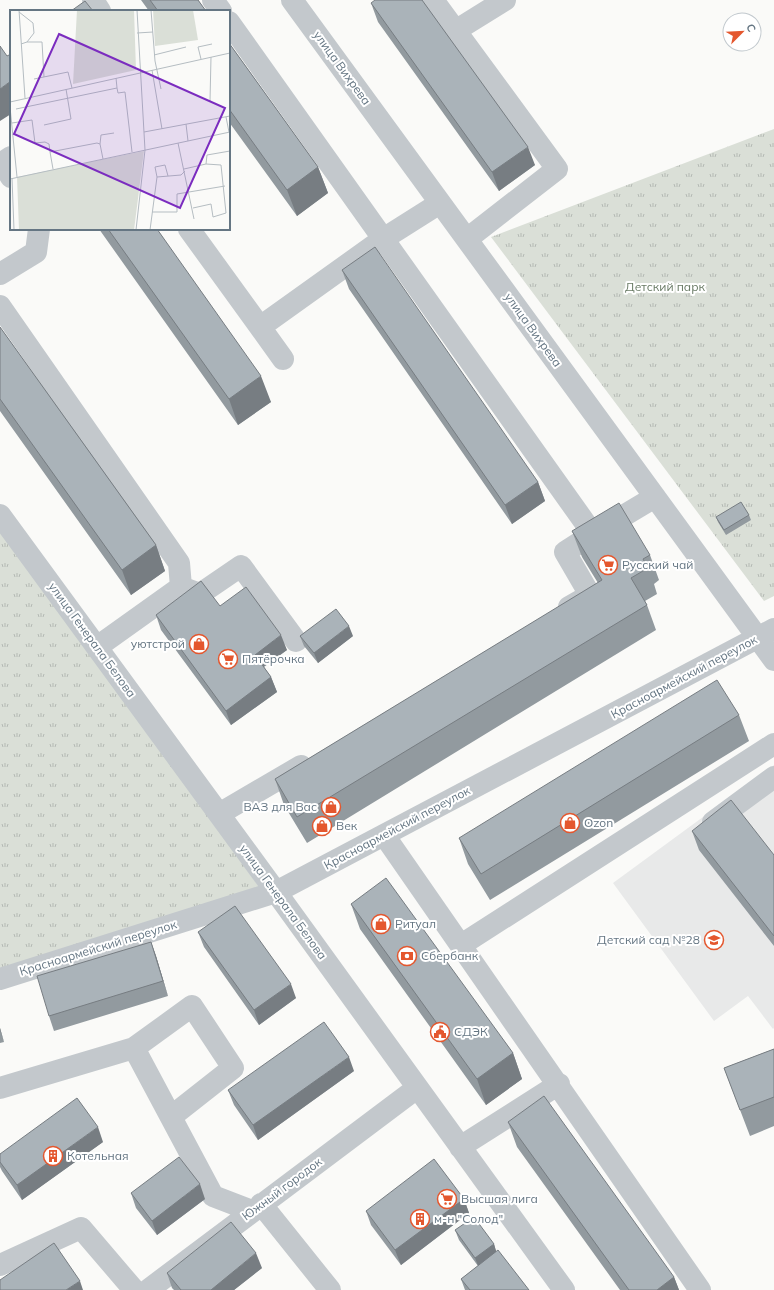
<svg xmlns="http://www.w3.org/2000/svg" width="774" height="1290" font-family="Mulish,sans-serif">
<style>
.built{fill:#e8e9e9}
.grass{fill:url(#grass-tufts)}
.lines{fill:none;stroke-linecap:round;stroke-linejoin:round}
.minor{stroke:#c3c8cc;stroke-width:22}
.wall{fill:#929a9f}
.shaded-wall{fill:#777d82}
.building{fill:#aab3b9;stroke:#777d82}
.labels{text-anchor:middle;stroke-width:4;stroke-linejoin:round;paint-order:stroke}
.street-label{font-size:12px;fill:#657683;stroke:#fff}
.park-label{font-size:12px;fill:#687a64;stroke:#fff}
.poi-label{font-size:12px;fill:#657683;stroke:#fff;text-anchor:start}
.inset-road{fill:none;stroke:#b5bdc2;stroke-width:1}
.view{fill:#7b2cbf;fill-opacity:0.15;stroke:#7b2cbf;stroke-width:2}
.inset-edge{fill:none;stroke:#657683;stroke-width:2}
</style>
<defs>
<pattern id="grass-tufts" width="24" height="20" patternUnits="userSpaceOnUse"><rect width="24" height="20" fill="#dadfd7"/><path d="M3 7l-1-3M5 7V3M7 7l1-3M15 17l-1-3M17 17v-4M19 17l1-3" fill="none" stroke="#b4b9b4"/></pattern>
</defs>
<rect width="100%" height="100%" fill="#fafaf8"/>
<!-- built -->
<path class="built" d="M774 765V1028L773 1029 748 996 714 1021 613 883Z"/>
<!-- grass -->
<path class="grass" d="M774 129V596L764 601 491 237Z
M0 524 262 891 0 969Z"/>
<g class="lines">
<!-- minor -->
<path class="minor" d="M93 0 100 11
M213 0 221 11
M292 0 774 660
M433 0 557 169 467 239
M229 22 593 534 655 497
M455 31 505 0
M11 157 2 163 11 177
M189 229 260 327 383 239 440 203
M0 274 36 252 39 229
M0 306 179 563 181 587 97 647
M260 327 283 359
M0 515 276 892 564 1290
M181 587 200 594 241 566 296 641
M569 607 590 595 565 552 593 534
M219 814 301 766
M713 822 774 777
M384 835 700 1290
M461 945 774 744
M0 979 276 892 774 629
M134 1048 213 1196 252 1211
M0 1088 134 1048 192 1006 233 1068 172 1116
M460 1147 559 1084
M261 1204 330 1290
M0 1265 81 1228 134 1290
M148 1290 417 1088"/>
</g>
<!-- wall -->
<path class="wall" d="M141 0H198L206 11H149Z
M371 3 535 165 499 191 378 22Z
M229 43 318 167 328 193 297 216 229 122Z
M99 229H157L271 402 238 425Z
M342 270 538 482 545 501 512 524 349 289Z
M0 327 156 545 165 571 131 595 0 411Z
M749 515 751 520 726 535 718 522 716 517Z
M572 531 650 555 659 580 654 584 657 594 645 601 647 605 656 630 307 843 284 805 275 779 598 583 582 557Z
M220 606 287 650 264 667 271 677 277 692 231 725 161 630 156 615Z
M300 636H353L318 663 304 646Z
M739 715 749 741 490 900 468 864 459 838Z
M692 831 774 855V946L699 850Z
M351 904 513 1053 522 1079 486 1105 360 929Z
M198 932 296 998 259 1025 204 947Z
M151 942 156 956 168 996 54 1031 49 1016Z
M0 1028 4 1042 0 1043Z
M774 1049V1126L750 1136 724 1068Z
M354 1071 258 1140 234 1105 228 1090Z
M508 1122 674 1277 679 1290H620L517 1147Z
M103 1142 22 1200 2 1171 0 1167V1154Z
M131 1193 205 1199 157 1235 136 1208Z
M464 1199 469 1213 401 1265 371 1225 366 1211Z
M455 1230 494 1244 496 1252 529 1290H465L461 1279 478 1266 459 1240Z
M262 1268 234 1290H174L172 1288 167 1273Z"/>
<!-- shaded-wall -->
<path class="shaded-wall" d="M11 81V114L0 121V89Z
M528 147 535 165 499 191 492 172Z
M318 167 328 193 297 216 287 190Z
M261 376 271 402 238 425 229 399Z
M538 482 545 501 512 524 505 505Z
M156 545 165 571 131 595 122 570Z
M349 626 353 636 318 663 314 653Z
M281 635 287 650 260 669 255 655Z
M271 677 277 692 231 725 226 711Z
M151 942 156 956 168 996 163 981Z
M291 984 296 998 259 1025 254 1010Z
M0 1028 4 1042 0 1030Z
M513 1053 522 1079 486 1105 477 1079Z
M349 1057 354 1071 258 1140 253 1125Z
M98 1127 103 1142 22 1200 17 1185Z
M200 1184 205 1199 157 1235 152 1221Z
M464 1199 469 1213 401 1265 395 1250Z
M494 1244 497 1254 479 1268 475 1258Z
M256 1253 262 1268 234 1290H211Z
M674 1277 679 1290H657Z
M80 1281 83 1290H66Z"/>
<!-- building -->
<path class="building" d="M150 0H198L206 11H158Z
M375 0H422L528 147 492 172 371 3Z
M85 1 93 11H71Z
M229 43 318 167 287 190 229 109Z
M0 46 7 56 11 54V81L0 89Z
M108 229H157L261 376 229 399Z
M375 247 538 482 505 505 342 270Z
M0 327 156 545 122 570 0 399Z
M741 502 749 515 724 530 716 517Z
M619 503 650 555 643 559 648 568 631 578 647 605 297 817 275 779 602 580 572 531Z
M201 581 220 606 246 587 281 635 255 655 271 677 226 711 156 615Z
M336 609 349 626 314 653 300 636Z
M717 680 739 715 481 874 459 838Z
M731 800 774 855V936L692 831Z
M386 878 513 1053 477 1079 351 904Z
M235 906 291 984 254 1010 198 932Z
M151 942 163 981 49 1016 37 976Z
M324 1022 349 1057 253 1125 228 1090Z
M774 1049V1097L740 1110 724 1068Z
M544 1096 674 1277 657 1290H629L508 1122Z
M77 1098 98 1127 17 1185 0 1162V1154Z
M179 1157 200 1184 152 1221 131 1193Z
M434 1159 464 1199 395 1250 366 1211Z
M474 1217 494 1244 475 1258 455 1230Z
M231 1222 256 1253 211 1290H181L167 1273Z
M54 1243 80 1281 66 1290H0V1280Z
M498 1250 529 1290H470L461 1279Z"/>
<!-- icons -->
<defs>
<g id="supermarket-ring" transform="scale(1)"><circle r="9.5" fill="#fff" stroke="#e4572e" stroke-width="1.5"/><path d="M-6-5.5h2.5l.6 2H6L4.5 2H-2.5L-4.4-4H-6ZM-1.5 3.2a1.3 1.3 0 1 0 .1 0ZM3 3.2a1.3 1.3 0 1 0 .1 0Z" fill="#e4572e"/></g>
<g id="shop-ring" transform="scale(1)"><circle r="9.5" fill="#fff" stroke="#e4572e" stroke-width="1.5"/><path d="M-5-2.5h2.3a2.7 3.5 0 0 1 5.4 0H5L5.5 6h-11ZM-1.5-2.5h3a1.5 2.3 0 0 0-3 0Z" fill="#e4572e"/></g>
<g id="school-ring" transform="scale(1)"><circle r="9.5" fill="#fff" stroke="#e4572e" stroke-width="1.5"/><path d="M0-5L7-2L0 1L-7-2ZM-4 1L0 2.5L4 1V4Q0 6-4 4Z" fill="#e4572e"/></g>
<g id="bank-ring" transform="scale(1)"><circle r="9.5" fill="#fff" stroke="#e4572e" stroke-width="1.5"/><path d="M-6-4H6V4H-6ZM0-2.3a2.3 2.3 0 1 0 0 4.6a2.3 2.3 0 1 0 0-4.6Z" fill="#e4572e"/></g>
<g id="civic-ring" transform="scale(1)"><circle r="9.5" fill="#fff" stroke="#e4572e" stroke-width="1.5"/><path d="M-.6-6.5H3V-4.5H.6V-3L4-1V1h2V6H-6V1h2V-1L-.6-3ZM-1.2 2.5V6h2.4V2.5Z" fill="#e4572e"/></g>
<g id="building-ring" transform="scale(1)"><circle r="9.5" fill="#fff" stroke="#e4572e" stroke-width="1.5"/><path d="M-4-6H4V6H1V3H-1V6H-4ZM-2.5-4.3h1.7v1.8h-1.7ZM.8-4.3h1.7v1.8H.8ZM-2.5-1h1.7V.8h-1.7ZM.8-1h1.7V.8H.8Z" fill="#e4572e"/></g>
</defs>
<g fill-rule="evenodd">
<use href="#supermarket-ring" x="608" y="565"/>
<use href="#shop-ring" x="199" y="644"/>
<use href="#supermarket-ring" x="228" y="659"/>
<use href="#shop-ring" x="331" y="807"/>
<use href="#shop-ring" x="570" y="823"/>
<use href="#shop-ring" x="322" y="826"/>
<use href="#shop-ring" x="381" y="924"/>
<use href="#school-ring" x="714" y="940"/>
<use href="#bank-ring" x="407" y="956"/>
<use href="#civic-ring" x="440" y="1032"/>
<use href="#building-ring" x="53" y="1156"/>
<use href="#supermarket-ring" x="447" y="1199"/>
<use href="#building-ring" x="420" y="1219"/>
</g>
<g class="labels">
<!-- street labels -->
<g class="street-label">
<text transform="translate(342 68) rotate(54)" y="4">улица Вихрева</text>
<text transform="translate(533 330) rotate(54)" y="4">улица Вихрева</text>
<text transform="translate(92 640) rotate(54)" y="4">улица Генерала Белова</text>
<text transform="translate(684 677) rotate(-28)" y="4">Красноармейский переулок</text>
<text transform="translate(397 828) rotate(-28)" y="4">Красноармейский переулок</text>
<text transform="translate(283 902) rotate(54)" y="4">улица Генерала Белова</text>
<text transform="translate(98 948) rotate(-17)" y="4">Красноармейский переулок</text>
<text transform="translate(282 1189) rotate(-37)" y="4">Южный городок</text>
</g>
<!-- park labels -->
<g class="park-label">
<text x="665" y="291">Детский парк</text>
</g>
<!-- poi labels -->
<g class="poi-label">
<text x="622" y="569">Русский чай</text>
<text x="185" y="648" text-anchor="end">уютстрой</text>
<text x="242" y="663">Пятёрочка</text>
<text x="317" y="811" text-anchor="end">ВАЗ для Вас</text>
<text x="584" y="827">Ozon</text>
<text x="336" y="830">Век</text>
<text x="395" y="928">Ритуал</text>
<text x="700" y="944" text-anchor="end">Детский сад №28</text>
<text x="421" y="960">Сбербанк</text>
<text x="454" y="1036">СДЭК</text>
<text x="67" y="1160">Котельная</text>
<text x="461" y="1203">Высшая лига</text>
<text x="434" y="1223">м-н "Солод"</text>
</g>
</g>
<!-- overview -->
<g transform="translate(10 10)">
<rect width="220" height="220" fill="#fafaf8"/>
<path d="M67 0H124L126 60 63 74ZM134 141 124 220H9L7 167Z" fill="#dadfd7"/>
<path d="M143 0H183L188 30 145 36Z" fill="#dadfd7"/>
<path class="inset-road" d="M9 0 15 88M141 0 145 51 151 79M9 2 23 13 24 23 17 32 11 34M127 23 143 22M17 32H32L34 67M144 45 176 37M191 49 188 37 202 34M142 60 152 119M24 69 58 62 62 78M107 78 108 83 115 82 122 142M200 91 201 47M0 92 220 43M0 97 7 167M6 99 107 78 106 68M216 107 219 122M2 113 22 110 25 133 35 132 39 134 40 142M176 114 178 131M34 115 61 109 56 79M134 122 220 106M168 133 184 209M90 134 91 125 104 123M43 159 40 142 87 133 90 134 93 149M174 159 196 154 197 145 220 141M147 167 171 165 175 161M2 168 4 220M0 169 220 122M183 198 201 194 203 207 216 203 211 155 196 154M142 202H167V184L215 176M126 220 135 140 127 0M140 220 147 167 145 157 155 155 158 166"/>
<path class="view" d="M49 24 215 98 170 198 4 124Z"/>
<rect width="220" height="220" class="inset-edge"/>
</g>
<!-- north arrow -->
<g transform="translate(742 32) rotate(66)"><circle r="19" fill="#ffffff" stroke="#c1c8cd"/>
<path d="M0-3L7 15L0 10L-7 15Z" fill="#e4572e"/>
<text y="-6" font-size="11" font-weight="bold" text-anchor="middle" fill="#657683">С</text>
</g>
</svg>
